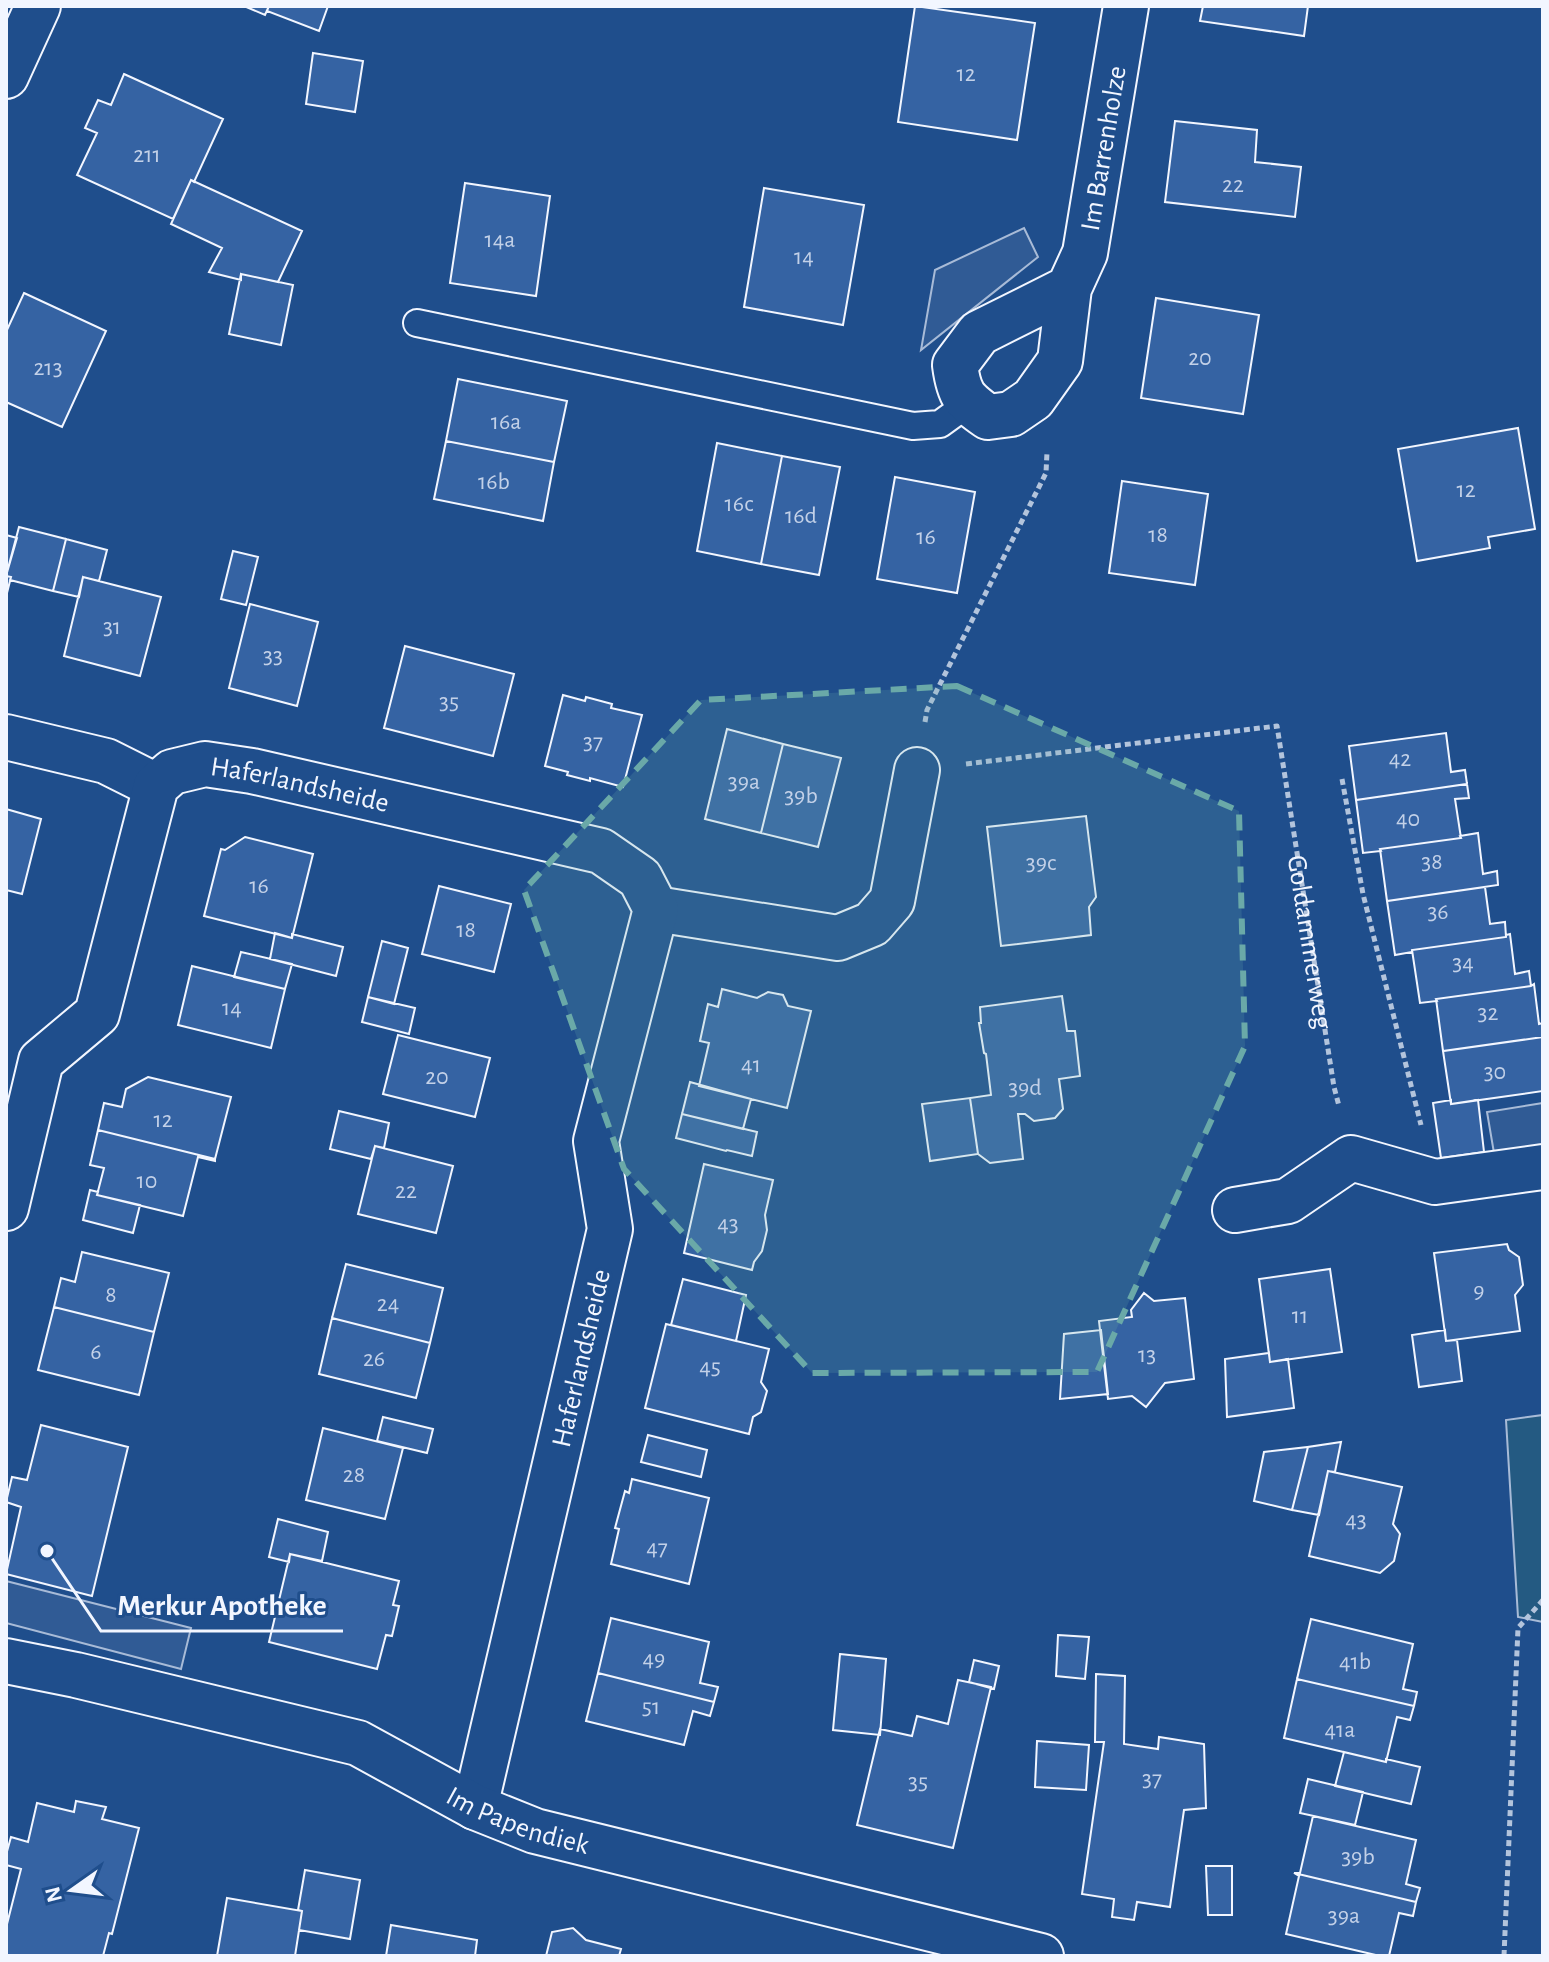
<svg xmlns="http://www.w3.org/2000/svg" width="1549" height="1962" font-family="'Alegreya Sans',sans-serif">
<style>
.green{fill:#245a82;stroke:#a8bbd7;stroke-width:2}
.parking{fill:#305b95;stroke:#a8bbd7;stroke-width:2}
.building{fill:#3563a3;stroke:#f2f6ff;stroke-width:2}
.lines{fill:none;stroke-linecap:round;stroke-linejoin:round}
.lane-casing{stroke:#f2f6ff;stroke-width:30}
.street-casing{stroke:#f2f6ff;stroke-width:48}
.secondary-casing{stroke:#f2f6ff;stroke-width:48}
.path{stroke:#b3c4dc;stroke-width:5;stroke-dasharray:6 4;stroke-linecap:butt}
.lane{stroke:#1f4e8c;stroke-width:26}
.street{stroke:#1f4e8c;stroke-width:44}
.secondary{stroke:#1f4e8c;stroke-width:44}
.marked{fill:#6aa9a8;fill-opacity:0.2;stroke:#6aa9a8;stroke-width:6;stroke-dasharray:16 10;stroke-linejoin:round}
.labels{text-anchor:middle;stroke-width:6;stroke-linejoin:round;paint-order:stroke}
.number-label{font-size:24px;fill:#c3d1e8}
.street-label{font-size:28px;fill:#f2f6ff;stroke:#1f4e8c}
.leader{fill:none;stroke:#f2f6ff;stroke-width:3}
.callout-dot{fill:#f2f6ff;stroke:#1f4e8c;stroke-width:3}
.callout-label{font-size:30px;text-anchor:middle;font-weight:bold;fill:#f2f6ff;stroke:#1f4e8c;stroke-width:6;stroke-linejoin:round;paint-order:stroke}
</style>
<rect width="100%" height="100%" fill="#1f4e8c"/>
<!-- green -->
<path class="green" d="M1543 1415V1622L1518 1617 1506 1420Z"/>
<!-- parking -->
<path class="parking" d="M1024 228 1038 257 921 350 935 270Z
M1543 1103V1145L1494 1153 1487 1112Z
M6 1581 191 1628 181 1669 6 1623Z"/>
<!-- building -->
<path class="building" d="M244 6H269L265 15Z
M269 6H328L319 31 267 11Z
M915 6 1035 23 1017 140 898 122Z
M1203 6H1308L1304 36 1200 21Z
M313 53 363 61 355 112 306 104Z
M124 74 223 119 194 182 191 180 173 219 77 175 97 133 85 128 98 100 111 105Z
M1175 121 1257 130 1255 162 1301 167 1295 217 1165 202Z
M191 180 302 231 278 282 241 274V280L209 272 222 248 171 224Z
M465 183 550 196 536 296 450 283Z
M764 188 864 205 843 325 744 307Z
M241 274 293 285 281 345 229 334Z
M24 293 106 331 62 427 6 402V332Z
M1156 298 1259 315 1243 414 1141 398Z
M458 379 567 401 554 462 446 441Z
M1518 428 1535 529 1488 537 1490 548 1417 561 1398 449Z
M446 441 554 462 543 521 434 499Z
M717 443 782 456 761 564 697 551Z
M782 456 840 467 819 575 761 564Z
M895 477 975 492 957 593 877 579Z
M1122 481 1208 494 1195 585 1109 573Z
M19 527 66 539 53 591 10 580 11 577 6 576Z
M6 535 17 538 6 576 11 577 6 597Z
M66 539 107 550 99 581 83 577 79 597 53 591Z
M233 551 258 557 246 605 221 599Z
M83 577 161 597 140 676 64 656Z
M250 604 318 622 297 706 229 688Z
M405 646 514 674 493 756 384 728Z
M563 695 585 701 586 697 612 704 611 708 642 715 623 787 590 778V781L567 775 568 772 545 766Z
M727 729 783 744 761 833 705 819Z
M1446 733 1451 772 1465 770 1467 784 1356 800 1349 746Z
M783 744 841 758 818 847 761 833Z
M1467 784 1469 798 1455 799 1461 838 1380 849 1381 851 1363 853 1356 800Z
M6 809 41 819 22 894 6 890Z
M1086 816 1096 897 1089 907 1091 935 1001 946 987 827Z
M1478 833 1483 874 1497 871 1498 885 1387 901 1380 849 1461 838 1460 836Z
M245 837 313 854 292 938 204 916 221 849 225 850Z
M439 886 511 904 494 972 422 954Z
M1485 887 1490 924 1505 922 1506 937 1412 950V952L1395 955 1387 901Z
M275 933 292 938V934L343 947 336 976 270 959Z
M1510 934 1515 974 1529 971 1531 986 1436 999 1437 1001 1420 1003 1412 950 1506 937V935Z
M382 941 408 948 394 1004 368 997Z
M241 952 292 964 285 989 234 977Z
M192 966 285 989 271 1048 178 1025Z
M1534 984 1539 1024 1543 1023V1037L1443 1051 1436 999 1531 986Z
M722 989 757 998 768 992 783 995 788 1006 811 1011 787 1108 699 1086 709 1043 700 1041 708 1004 718 1007Z
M1062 996 1067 1031H1075L1080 1076 1059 1079 1063 1109 1055 1118 1034 1121 1025 1114H1018L1023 1159 990 1163 978 1154 970 1098 991 1095 986 1054 984 1053 979 1023H981L980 1007Z
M368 997 415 1008 409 1034 362 1022Z
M398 1035 490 1058 475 1117 383 1094Z
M1543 1037V1091L1451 1104 1443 1051Z
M148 1077 231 1097 215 1159 98 1130 104 1103 122 1107 126 1089Z
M690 1082 751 1099 743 1129 682 1114Z
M970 1098 978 1154 930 1161 922 1104Z
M1451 1100V1104L1478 1100 1484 1152 1441 1158 1433 1103Z
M339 1111 389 1123 384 1148 375 1146 371 1159 330 1149Z
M682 1114 757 1132 752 1156 727 1150 726 1151 676 1138Z
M98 1130 215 1159V1161L198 1157 183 1216 97 1195 104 1168 90 1165Z
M375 1146 453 1166 436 1233 358 1214Z
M704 1164 773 1180 765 1215 767 1230 762 1251 754 1262 752 1270 684 1253Z
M90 1190 98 1192 97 1195 140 1205 133 1233 83 1220Z
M1507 1244 1509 1250 1519 1257 1523 1285 1515 1295 1520 1331 1446 1341 1434 1253Z
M82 1252 169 1273 154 1332 54 1307 61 1278 75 1282Z
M346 1264 443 1288 430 1343 332 1318Z
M1330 1269 1342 1352 1270 1362 1259 1279Z
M683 1279 746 1295 736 1341 671 1325Z
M1144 1293 1154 1301 1185 1298 1194 1379 1165 1383 1146 1407 1132 1396 1108 1399 1099 1321 1132 1317 1131 1310Z
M54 1307 154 1332 139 1395 38 1370Z
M332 1318 430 1343 416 1398 319 1374Z
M666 1324 769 1349 761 1382 767 1391 761 1412 753 1417 749 1434 645 1408Z
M1101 1330 1108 1394 1060 1399 1064 1334Z
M1445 1330 1446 1341 1457 1340 1462 1381 1419 1387 1412 1335Z
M1269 1353 1270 1362 1288 1359 1294 1408 1227 1417 1225 1359Z
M383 1417 433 1429 427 1453 377 1441Z
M41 1425 128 1447 92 1596 6 1574 21 1507 6 1502 12 1477 27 1480Z
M323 1428 403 1448 385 1519 306 1500Z
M648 1435 707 1450 701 1477 641 1462Z
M1341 1442 1335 1472 1328 1471 1319 1515 1292 1510 1308 1447Z
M1308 1447 1292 1510 1254 1501 1264 1452Z
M1328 1471 1402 1487 1393 1524 1400 1534 1394 1561 1380 1573 1309 1556Z
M632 1479 709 1498 689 1584 611 1564 619 1529 615 1528 625 1491 629 1493Z
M278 1519 328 1532 322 1561 290 1554 289 1562 269 1557Z
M290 1554 399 1581 393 1605 399 1606 392 1636 386 1635 377 1669 269 1642Z
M611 1618 709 1642 700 1683 718 1687 714 1702 598 1673Z
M1311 1619 1413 1644 1403 1689 1417 1692 1414 1706 1297 1679Z
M1058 1635 1089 1637 1085 1679 1056 1676Z
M840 1654 886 1659 880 1735 833 1730Z
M974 1660 999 1666 994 1689 969 1682Z
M598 1673 714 1702 710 1716 693 1711 684 1745 586 1721Z
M1096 1674 1125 1676 1124 1744 1158 1749 1159 1737 1204 1744 1206 1808 1184 1810 1170 1907 1137 1902 1134 1920 1112 1917 1114 1899 1082 1894 1104 1742H1095Z
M1297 1679 1414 1706 1410 1720 1397 1717 1386 1762 1284 1738Z
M958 1680 991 1687 953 1848 857 1825 880 1729 912 1736 917 1716 948 1724Z
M1037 1741 1089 1745 1086 1790 1035 1787Z
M1344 1752 1386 1762V1759L1420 1767 1411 1804 1335 1786Z
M1308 1779 1363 1792 1355 1825 1300 1813Z
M76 1801 106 1807 102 1819 139 1828 112 1934 109 1933 103 1956H6V1928L21 1869 6 1865V1855L11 1837 28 1842 37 1803 74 1812Z
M1313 1816 1416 1840 1406 1884 1420 1888 1416 1902 1294 1873H1300Z
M1206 1866H1232V1915H1208Z
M305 1870 360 1880 350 1939 299 1930 302 1911 298 1910Z
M1294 1873 1416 1902 1413 1916 1399 1913 1389 1956H1380L1286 1934 1299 1876Z
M227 1898 302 1911 295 1956H217Z
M391 1925 477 1940 475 1956H386Z
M573 1928 586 1940 621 1949 619 1956H546L552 1932Z"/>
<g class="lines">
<!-- lane casing -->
<g class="lane-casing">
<path id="lane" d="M417 323 913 426 940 424 969 403"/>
</g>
<!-- street casing -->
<g class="street-casing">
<g id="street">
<path id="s2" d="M1069 288 979 333 955 365C959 395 964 400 988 417L1011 414 1033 399 1060 361 1069 288 1085 253 1126 6"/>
<path d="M6 737 106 761 156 786"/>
<path d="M656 909 838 938 872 924 892 901 917 770"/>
<path id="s3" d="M6 1208 41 1061 97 1014 156 786 172 772 205 764 252 771 601 851 640 878 656 909 596 1141 610 1229 475 1807"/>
<path d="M1235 1210 1288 1201 1351 1158 1435 1182 1543 1167"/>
<path id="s4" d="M6 1661 76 1675 358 1743 475 1807 535 1831 1041 1956"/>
</g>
</g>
<!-- secondary casing -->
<g class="secondary-casing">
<path id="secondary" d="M6 76 38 6"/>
</g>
<!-- path -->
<g class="path">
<path d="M925 722 927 710 1046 473 1047 452"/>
<path id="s1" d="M966 764 1277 726 1334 1087 1339 1106"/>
<path d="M1342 779 1363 894 1421 1125"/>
<path d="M1504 1956 1518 1628 1543 1600"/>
</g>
<!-- lane -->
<use href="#lane" class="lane"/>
<!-- street -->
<use href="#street" class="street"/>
<!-- secondary -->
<use href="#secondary" class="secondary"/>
</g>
<!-- marked area -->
<path class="marked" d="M957 686 1239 811 1245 1046 1097 1372 812 1373 624 1169 524 890 701 700Z"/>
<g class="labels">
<!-- number labels -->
<g class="number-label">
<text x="966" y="81">12</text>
<text x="147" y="162">211</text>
<text x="1233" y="192">22</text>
<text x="500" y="247">14a</text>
<text x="804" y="264">14</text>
<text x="1200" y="365">20</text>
<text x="48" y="375">213</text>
<text x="506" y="429">16a</text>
<text x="494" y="489">16b</text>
<text x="1466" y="497">12</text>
<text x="739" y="511">16c</text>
<text x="801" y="523">16d</text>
<text x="1158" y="542">18</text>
<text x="926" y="544">16</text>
<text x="112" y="634">31</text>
<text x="273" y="663">33</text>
<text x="449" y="709">35</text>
<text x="593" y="749">37</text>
<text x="1400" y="766">42</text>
<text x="744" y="789">39a</text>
<text x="801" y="803">39b</text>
<text x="1408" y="826">40</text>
<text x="1432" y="869">38</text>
<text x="1041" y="870">39c</text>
<text x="259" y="893">16</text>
<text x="1438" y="919">36</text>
<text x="466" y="937">18</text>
<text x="1463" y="970">34</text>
<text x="232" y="1015">14</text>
<text x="1488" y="1020">32</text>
<text x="751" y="1072">41</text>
<text x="1495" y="1079">30</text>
<text x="437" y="1084">20</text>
<text x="1025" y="1095">39d</text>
<text x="163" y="1127">12</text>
<text x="147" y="1188">10</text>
<text x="406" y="1198">22</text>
<text x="728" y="1231">43</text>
<text x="1479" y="1298">9</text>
<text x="111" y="1302">8</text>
<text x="388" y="1311">24</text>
<text x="1300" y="1323">11</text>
<text x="96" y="1359">6</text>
<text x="1147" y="1362">13</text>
<text x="374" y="1366">26</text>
<text x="710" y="1374">45</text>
<text x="354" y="1482">28</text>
<text x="1356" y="1527">43</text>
<text x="657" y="1555">47</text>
<text x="654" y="1666">49</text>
<text x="1355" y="1669">41b</text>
<text x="651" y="1714">51</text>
<text x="1340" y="1737">41a</text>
<text x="1152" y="1786">37</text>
<text x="918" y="1789">35</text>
<text x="1358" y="1864">39b</text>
<text x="1344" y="1923">39a</text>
</g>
<!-- street labels -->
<g class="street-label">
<text dy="10" stroke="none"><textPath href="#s2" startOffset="520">Im Barrenholze</textPath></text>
<text dy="10" stroke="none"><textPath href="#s3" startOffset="612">Haferlandsheide</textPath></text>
<text dy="10" stroke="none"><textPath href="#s1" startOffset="532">Goldammerweg</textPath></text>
<text transform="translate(580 1358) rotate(-77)" y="10">Haferlandsheide</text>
<text dy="10" stroke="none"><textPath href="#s4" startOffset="540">Im Papendiek</textPath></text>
</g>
</g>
<!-- callouts -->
<path class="leader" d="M47 1551L101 1631H343"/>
<circle class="callout-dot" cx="47" cy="1551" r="8"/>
<g class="callout-label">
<text x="222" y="1615">Merkur Apotheke</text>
</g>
<!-- border -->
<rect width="1549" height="1962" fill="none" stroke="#f2f6ff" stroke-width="16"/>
<!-- north arrow -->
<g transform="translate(72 1890) rotate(256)" stroke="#1f4e8c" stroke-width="6" paint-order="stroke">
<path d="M0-6L14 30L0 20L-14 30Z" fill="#f2f6ff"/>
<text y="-12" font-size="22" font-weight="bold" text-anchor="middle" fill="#f2f6ff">N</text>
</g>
</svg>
